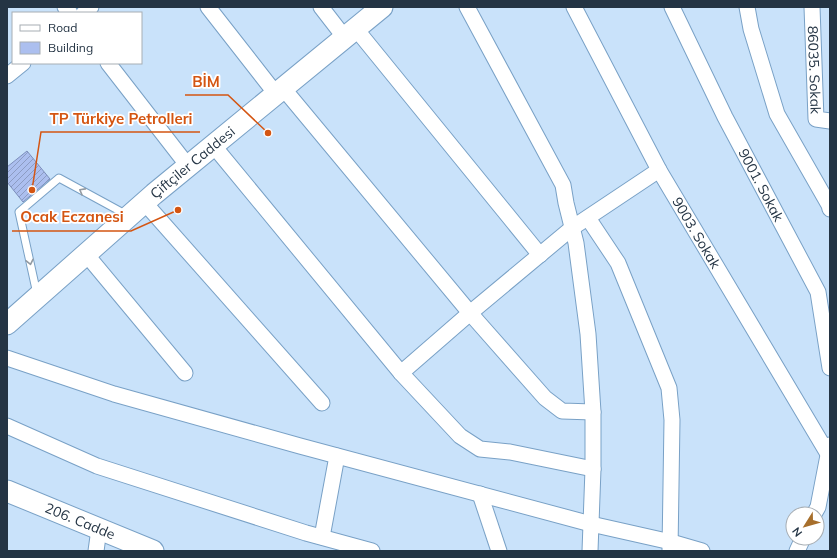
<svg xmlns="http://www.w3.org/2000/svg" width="837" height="558" font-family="Mulish,sans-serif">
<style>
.building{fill:url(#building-hatch);stroke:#7c8ebb}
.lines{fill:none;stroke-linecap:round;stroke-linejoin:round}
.lane-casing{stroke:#79a1c6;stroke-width:9}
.street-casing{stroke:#79a1c6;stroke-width:17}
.secondary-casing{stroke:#79a1c6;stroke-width:23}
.lane{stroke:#fff;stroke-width:7}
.street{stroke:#fff;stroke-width:15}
.secondary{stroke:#fff;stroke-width:21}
.oneway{stroke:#929aa2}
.labels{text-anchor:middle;stroke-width:3.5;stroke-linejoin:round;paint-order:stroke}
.street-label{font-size:14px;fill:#243444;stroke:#fff}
.leader{fill:none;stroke:#d45512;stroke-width:1.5}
.callout-dot{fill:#d45512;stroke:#fff;stroke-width:1.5}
.callout-label{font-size:15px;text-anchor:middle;font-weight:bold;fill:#d45512;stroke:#fff;stroke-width:3.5;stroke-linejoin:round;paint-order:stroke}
</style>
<defs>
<pattern id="building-hatch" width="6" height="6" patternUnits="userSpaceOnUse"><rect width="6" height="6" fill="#acbfef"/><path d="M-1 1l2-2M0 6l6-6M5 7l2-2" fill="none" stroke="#8c9cc3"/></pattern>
</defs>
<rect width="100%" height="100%" fill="#c9e2fa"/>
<!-- building -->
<path class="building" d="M27 151 50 179 23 202 7 182V167Z"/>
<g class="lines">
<!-- lane casing -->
<g class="lane-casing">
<path id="lane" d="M37 294 19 212 59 178 127 215"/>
</g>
<!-- street casing -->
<g class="street-casing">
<g id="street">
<path d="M65 7 70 13"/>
<path d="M208 7 276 94"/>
<path d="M321 7 345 38"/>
<path d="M467 7 563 185 566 203 576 243 588 334 593 412V469L590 551"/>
<path id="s1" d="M574 7 659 170 828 454"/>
<path id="s2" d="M672 7 725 117 818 292 830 368"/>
<path d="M747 7 751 29 777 114 829 205 830 209"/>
<path id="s3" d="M812 7 816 119 830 121"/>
<path d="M84 13 91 7"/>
<path d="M356 29 540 255"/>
<path d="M108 63 188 166"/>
<path d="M7 76 23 63"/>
<path d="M283 88 470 313 545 398 562 411 593 412"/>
<path d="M213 145 401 373 460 436 480 449 510 452 593 469"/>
<path d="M144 202 322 403"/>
<path d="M588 218 618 263 669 388 672 420 670 550"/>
<path d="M86 254 185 373"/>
<path d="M7 358 114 394 300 446 591 524 671 542 702 551"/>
<path d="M401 373 470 313 572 228 659 170"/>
<path d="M7 426 97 466 306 533 372 551"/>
<path d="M480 494 499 551"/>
<path d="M814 514 818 507 830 445"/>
<path d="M322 537 337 456"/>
<path d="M96 551 99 529"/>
<path d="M797 551 803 538"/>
</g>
</g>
<!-- secondary casing -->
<g class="secondary-casing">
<g id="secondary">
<path id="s4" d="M7 324 154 194 382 7"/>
<path id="s5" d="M7 491 153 551"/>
</g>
</g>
<!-- lane -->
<use href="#lane" class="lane"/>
<!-- street -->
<use href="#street" class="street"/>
<!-- secondary -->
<use href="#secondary" class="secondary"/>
</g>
<!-- one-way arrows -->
<defs><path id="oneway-chevron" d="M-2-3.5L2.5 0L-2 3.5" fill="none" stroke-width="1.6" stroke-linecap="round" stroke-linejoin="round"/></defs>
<g class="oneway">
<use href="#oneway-chevron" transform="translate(82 191) rotate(-151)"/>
<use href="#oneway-chevron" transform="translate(30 262) rotate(78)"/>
</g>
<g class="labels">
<!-- street labels -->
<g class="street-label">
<text dy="5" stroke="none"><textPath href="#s3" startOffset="63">86035. Sokak</textPath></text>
<text dy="5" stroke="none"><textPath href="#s4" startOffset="246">Çiftçiler Caddesi</textPath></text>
<text dy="5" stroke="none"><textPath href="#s2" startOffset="199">9001. Sokak</textPath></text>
<text dy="5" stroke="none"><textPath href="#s1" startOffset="257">9003. Sokak</textPath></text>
<text dy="5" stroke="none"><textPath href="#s5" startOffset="79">206. Cadde</textPath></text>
</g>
</g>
<!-- callouts -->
<path class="leader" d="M268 133L228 95H185M32 190L41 132H200M178 210L131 231H12"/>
<g class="callout-dot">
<circle cx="268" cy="133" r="4"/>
<circle cx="32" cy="190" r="4"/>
<circle cx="178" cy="210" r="4"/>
</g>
<g class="callout-label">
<text x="206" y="87">BİM</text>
<text x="121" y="124">TP Türkiye Petrolleri</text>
<text x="72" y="222">Ocak Eczanesi</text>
</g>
<!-- border -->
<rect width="837" height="558" fill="none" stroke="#243444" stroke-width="16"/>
<!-- legend -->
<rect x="12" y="12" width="130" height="52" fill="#ffffff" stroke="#a7aeb4"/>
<rect x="20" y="25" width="20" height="6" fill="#ffffff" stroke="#a7aeb4"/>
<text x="48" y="32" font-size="12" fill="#243444">Road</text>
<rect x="20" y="42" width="20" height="12" fill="#acbfef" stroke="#a7aeb4"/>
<text x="48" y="52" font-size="12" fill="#243444">Building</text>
<!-- north arrow -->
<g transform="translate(805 526) rotate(233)"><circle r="19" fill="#ffffff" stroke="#a7aeb4"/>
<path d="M0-3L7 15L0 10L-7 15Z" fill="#a76f2c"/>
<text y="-6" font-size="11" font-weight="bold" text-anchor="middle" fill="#243444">N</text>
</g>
</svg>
